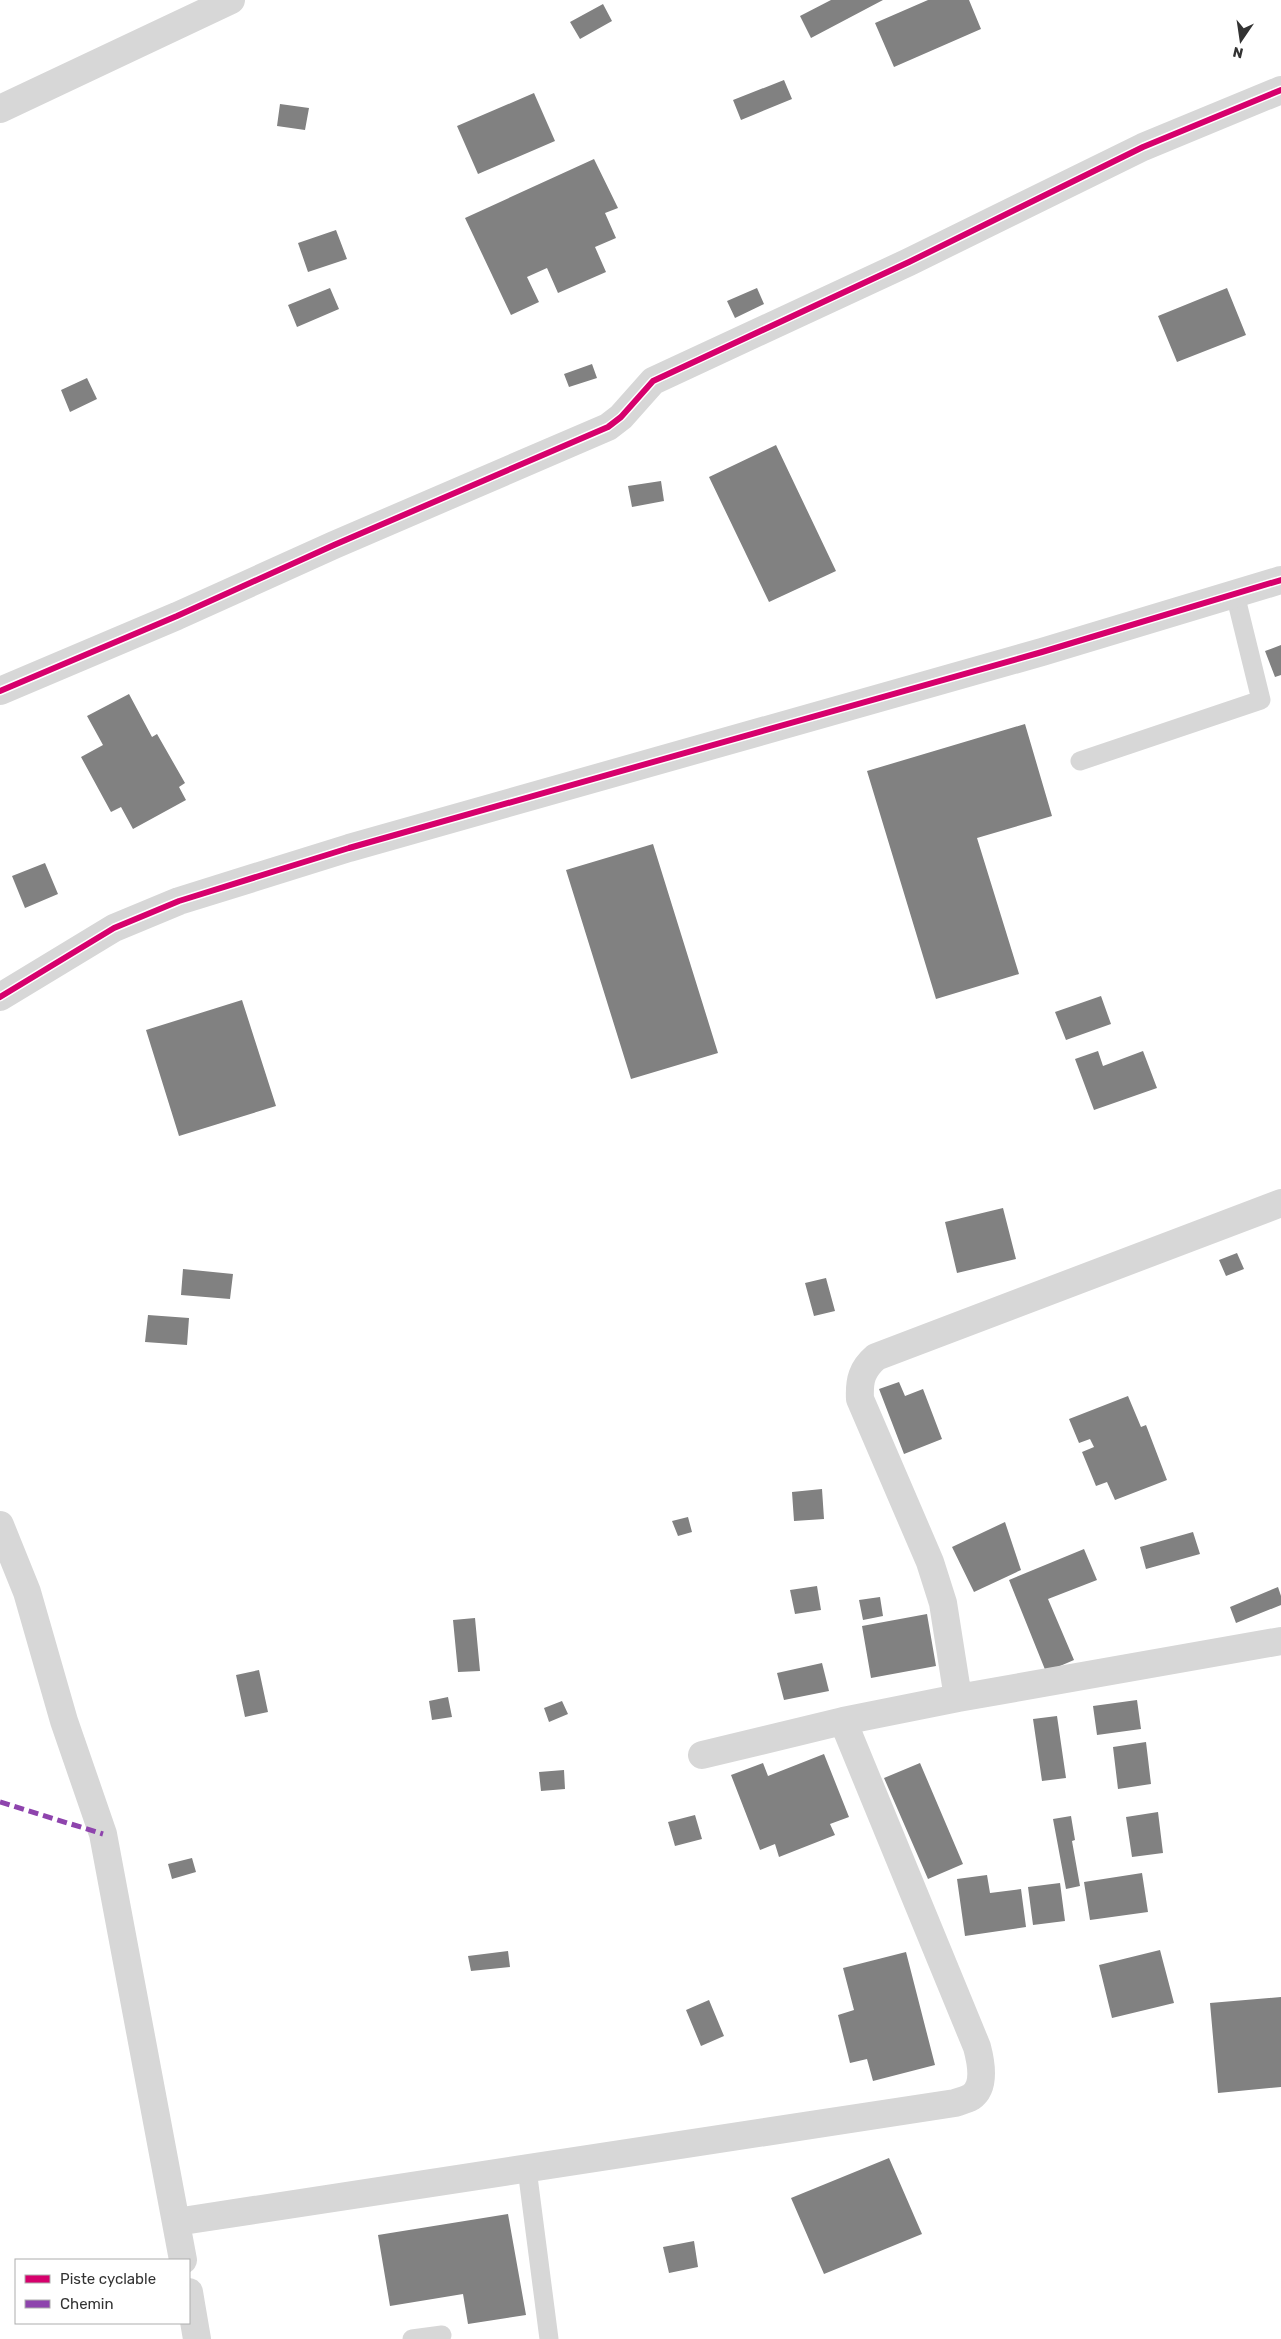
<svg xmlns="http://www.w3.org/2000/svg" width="1281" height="2339" font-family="Rubik,sans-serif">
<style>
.building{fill:#818181}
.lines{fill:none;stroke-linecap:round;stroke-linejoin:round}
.lane{stroke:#d7d7d7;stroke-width:19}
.street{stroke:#d7d7d7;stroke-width:28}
.quiet{stroke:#8e44ad;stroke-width:5;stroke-dasharray:10 5;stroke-linecap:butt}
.cycleway-casing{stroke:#fff;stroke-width:9}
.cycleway{stroke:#d6006c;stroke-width:6}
</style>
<rect width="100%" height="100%" fill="#fff"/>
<!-- building -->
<path class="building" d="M831 0H883L811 38 800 16Z
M928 0H969L981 29 894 67 875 23Z
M603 4 612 21 580 39 570 22Z
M784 80 792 99 741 120 733 100Z
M534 93 555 141 478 174 457 126Z
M280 104 309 108 305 130 277 126Z
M594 159 618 208 605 213 616 238 595 247 606 272 558 293 547 268 527 277 539 302 511 315 465 218Z
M336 230 347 259 308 272 298 243Z
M330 288 339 309 297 327 288 305Z
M757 288 764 304 735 318 727 301Z
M1227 288 1246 335 1177 362 1158 316Z
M592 364 597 378 569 387 564 374Z
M87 378 97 399 70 412 61 390Z
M776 445 836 571 769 602 709 477Z
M661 481 664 501 632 507 628 486Z
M1281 645V675L1275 677 1265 651Z
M129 694 152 737 157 734 185 783 179 787 186 800 133 829 121 807 111 812 81 757 103 745 87 716Z
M1025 724 1052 816 977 838 1019 974 936 999 867 771Z
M653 844 718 1053 631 1079 566 870Z
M45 863 58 894 25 908 12 876Z
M1101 996 1111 1024 1066 1040 1055 1012Z
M242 1000 276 1106 179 1136 146 1030Z
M1098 1051 1103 1066 1143 1051 1157 1088 1094 1110 1075 1059Z
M1003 1208 1016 1259 957 1273 945 1222Z
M1237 1253 1244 1269 1226 1276 1219 1260Z
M183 1269 233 1274 230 1299 181 1295Z
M826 1278 835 1311 814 1316 805 1283Z
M148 1315 189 1318 187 1345 145 1342Z
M899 1382 905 1396 923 1389 942 1439 904 1454 879 1389Z
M1128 1396 1141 1427 1146 1425 1167 1480 1115 1500 1107 1482 1096 1486 1082 1452 1094 1447 1090 1439 1079 1443 1069 1419Z
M822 1489 824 1519 794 1521 792 1492Z
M688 1517 692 1532 678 1536 672 1521Z
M1005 1522 1021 1570 974 1592 952 1547Z
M1193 1532 1200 1554 1146 1569 1140 1547Z
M1084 1549 1097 1580 1048 1599 1074 1660 1046 1672 1009 1580Z
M817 1586 821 1610 795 1614 790 1590Z
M1278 1587 1281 1596V1605L1236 1623 1230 1607Z
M880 1597 883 1616 863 1620 859 1600Z
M927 1614 936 1666 871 1678 862 1626Z
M475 1618 480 1671 458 1672 453 1620Z
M822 1663 829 1691 784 1700 777 1673Z
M259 1670 268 1712 245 1717 236 1675Z
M448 1697 452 1717 432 1720 429 1701Z
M1137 1700 1141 1729 1097 1735 1093 1706Z
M562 1701 568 1714 549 1722 544 1708Z
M1057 1716 1066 1778 1042 1781 1033 1719Z
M1146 1742 1151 1784 1118 1789 1113 1747Z
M824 1754 849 1817 830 1824 835 1835 779 1857 775 1844 760 1850 731 1775 763 1763 768 1776Z
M920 1763 963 1864 928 1879 884 1778Z
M564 1770 565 1789 541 1791 539 1772Z
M1158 1812 1163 1853 1132 1857 1126 1817Z
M695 1815 702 1839 675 1846 668 1822Z
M1071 1816 1075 1840 1072 1841 1080 1886 1066 1889 1053 1819Z
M192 1858 196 1872 172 1879 168 1864Z
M1142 1873 1148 1912 1090 1920 1084 1882Z
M987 1875 990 1893 1021 1889 1026 1927 965 1936 957 1879Z
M1060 1883 1065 1921 1033 1925 1028 1887Z
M1160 1950 1174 2003 1112 2018 1099 1965Z
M508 1951 510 1967 471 1971 468 1956Z
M906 1952 935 2065 873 2081 867 2059 850 2063 838 2015 854 2010 843 1968Z
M1281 1997V2087L1218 2093 1210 2003Z
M709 2000 724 2036 701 2046 686 2010Z
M889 2158 922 2234 824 2274 791 2198Z
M508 2214 526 2315 468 2324 463 2294 390 2306 378 2235Z
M694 2241 698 2267 669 2273 663 2247Z"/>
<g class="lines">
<!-- lane -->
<path class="lane" d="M1080 761 1261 700 1235 594
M527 2169 549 2339
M412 2339 442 2335"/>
<!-- street -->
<path class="street" d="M0 109 231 0
M0 691 177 616 334 545 608 427 621 417 653 381 909 262 1143 147 1281 90
M0 997 114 928 179 901 349 848 1042 652 1281 580
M0 1525 27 1592 64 1721 103 1834 183 2260
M958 1698 943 1603 930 1562 860 1399C859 1380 862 1369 876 1357L1281 1203
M702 1755 843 1721 958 1698 1281 1641
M176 2222 955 2103C960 2101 966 2100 971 2097 986 2087 981 2062 977 2047L843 1721
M189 2292 197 2339"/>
<!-- quiet -->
<path class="quiet" d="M0 1802 103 1834"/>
<!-- cycleway casing -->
<g class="cycleway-casing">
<path id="cycleway" d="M0 691 177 616 334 545 608 427 621 417 653 381 909 262 1143 147 1281 90
M0 997 114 928 179 901 349 848 1042 652 1281 580"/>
</g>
<!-- cycleway -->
<use href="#cycleway" class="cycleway"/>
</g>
<!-- legend -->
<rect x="15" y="2259" width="175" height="65" fill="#ffffff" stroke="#adadad"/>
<rect x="25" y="2275" width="25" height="8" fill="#d6006c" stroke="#adadad"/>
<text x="60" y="2284" font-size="15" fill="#333333">Piste cyclable</text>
<rect x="25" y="2300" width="25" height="8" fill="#8e44ad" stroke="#adadad"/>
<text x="60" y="2309" font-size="15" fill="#333333">Chemin</text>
<!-- north arrow -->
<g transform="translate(1241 40) rotate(193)" stroke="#ffffff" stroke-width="4" paint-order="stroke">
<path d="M0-4L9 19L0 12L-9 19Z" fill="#333333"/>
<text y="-8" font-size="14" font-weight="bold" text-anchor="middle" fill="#333333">N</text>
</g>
</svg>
